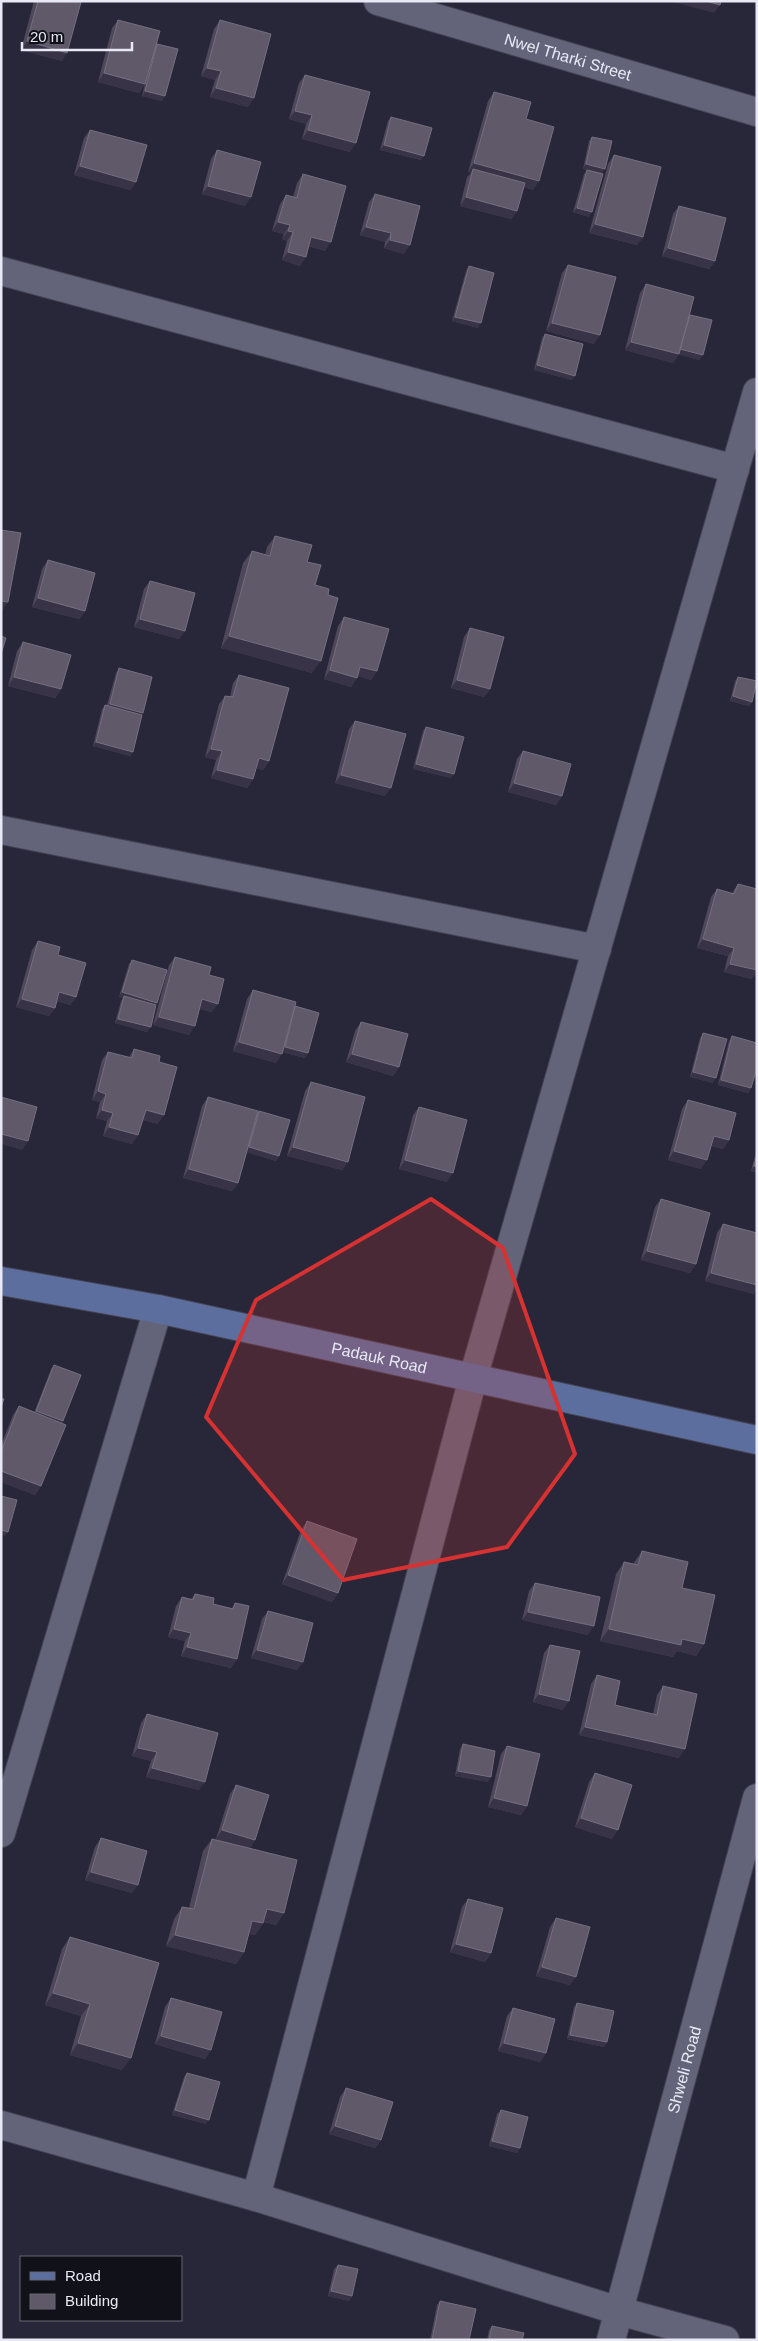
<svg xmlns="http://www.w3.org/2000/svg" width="758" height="2341" font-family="Arial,sans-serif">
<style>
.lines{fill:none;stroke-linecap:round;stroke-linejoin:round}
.street-casing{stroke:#444353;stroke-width:30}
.secondary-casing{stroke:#444353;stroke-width:30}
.street{stroke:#636479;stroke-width:28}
.secondary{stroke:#5c6e9d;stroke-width:28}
.wall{fill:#4f475a}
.shaded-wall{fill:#383346}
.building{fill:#60596a;stroke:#756f80}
.marked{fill:#d73232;fill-opacity:0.2;stroke:#d73232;stroke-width:4;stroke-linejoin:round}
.labels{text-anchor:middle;stroke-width:5;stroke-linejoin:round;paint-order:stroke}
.street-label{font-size:16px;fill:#e8e9f5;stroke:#101119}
</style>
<rect width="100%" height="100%" fill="#272739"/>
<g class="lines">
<!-- street casing -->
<g class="street-casing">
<g id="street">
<path id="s1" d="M378 1 757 112"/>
<path d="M1 271 735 469"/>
<path d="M1 830 597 949"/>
<path d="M1 1833 158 1309"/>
<path d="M1 2125 256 2197 619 2311 725 2340"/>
<path d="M256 2197 473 1378 757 392"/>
<path id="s2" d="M611 2340 757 1798"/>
</g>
</g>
<!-- secondary casing -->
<g class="secondary-casing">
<g id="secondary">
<path id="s3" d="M1 1281 158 1309 757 1440"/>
</g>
</g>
<!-- street -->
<use href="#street" class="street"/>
<!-- secondary -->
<use href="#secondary" class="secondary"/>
</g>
<!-- wall -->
<path class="wall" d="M34 1H80L62 61 21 50Z
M118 20 155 46 157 44 162 101 142 96 145 84 139 93 98 82 112 28Z
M220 20 248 107 210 97 215 80 201 76 214 29Z
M305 75 350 152 302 139 306 124 289 119 299 83Z
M494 92 526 119 533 190 524 187 517 211 511 219 460 206 467 177 471 173 468 172 488 101Z
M391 117 421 160 380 150 388 121Z
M90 130 136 182 130 190 74 175 84 138Z
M592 137 605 169 602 173 589 217 573 212 584 174 587 170 583 169 589 141Z
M217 150 245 206 202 194 211 159Z
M614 155 643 237 637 245 589 233 608 164Z
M303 174 325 251 308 246 300 266 282 260 287 241 282 239 284 234 272 231 280 204 286 195 293 197 297 183Z
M375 194 404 254 384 248 385 242 360 235 369 202Z
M679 206 715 261 709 269 662 256 673 214Z
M568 265 594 344 546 331 562 273Z
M469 266 478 328 452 321 466 271Z
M646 284 690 315 703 355 699 360 679 354 673 363 625 350 640 293Z
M545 334 572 380 534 370 542 338Z
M275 536 307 562 315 585 312 673 221 648 243 563 252 551 265 555 267 547Z
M48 560 85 611 79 619 32 607 42 569Z
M150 581 185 631 179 639 134 627 144 589Z
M344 617 377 671 371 680 358 676 351 687 324 679 338 626Z
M470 628 490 689 484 697 451 688 464 637Z
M23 642 61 689 55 698 8 686 17 651Z
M119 668 143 713 141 715 133 752 130 756 93 746 102 709 105 705H107L116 673Z
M239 675 269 761 263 770 256 768 253 779 247 788 211 778 216 760 205 757 219 704 225 696 230 697 233 683Z
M738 677 752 702 749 706 730 701 735 681Z
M355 721 385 796 335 783 349 729Z
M426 727 451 778 413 769 423 731Z
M523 751 562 796 556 805 508 792 517 759Z
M738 884 752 979 724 972 728 956 697 948 711 897 717 889 732 893Z
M38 941 58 955 76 997 70 1005 57 1001 55 1008 49 1016 16 1007 32 950Z
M175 957 209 975 212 1012 200 1009 189 1035 153 1025 169 965Z
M132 960 157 1003 155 1005 147 1032 115 1023 121 1001 123 998 119 997 129 964Z
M253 990 294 1008 305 1058 282 1052 276 1063 233 1051 247 999Z
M361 1022 399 1067 393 1076 346 1062 355 1031Z
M703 1033 713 1083 690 1077 700 1038Z
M732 1036 751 1088 748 1093 718 1085 729 1041Z
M134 1049 159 1062 158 1124 143 1120 132 1144 103 1136 107 1121 96 1118 100 1102 92 1100 102 1060 108 1052 129 1057Z
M311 1082 348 1162 342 1170 287 1156 305 1091Z
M208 1097 257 1115 259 1111 279 1156 276 1161 247 1152 238 1183 232 1191 183 1178 202 1106Z
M688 1100 729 1140 723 1149 711 1146 701 1169 668 1160 682 1109Z
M419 1107 447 1182 399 1169 413 1115Z
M757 1148V1173L751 1171Z
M661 1199 696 1264 690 1273 641 1260 655 1207Z
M723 1224 754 1294 705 1281 717 1233Z
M54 1365 63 1421 62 1423 41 1486 35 1495 1 1482V1445L13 1415 19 1406 34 1413 51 1369Z
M307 1521 338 1593 332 1602 282 1584 301 1530Z
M642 1551 682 1588 704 1644 696 1656 677 1651 673 1657 600 1641 616 1574 624 1562 633 1564Z
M535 1583 588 1635 522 1620 529 1591Z
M195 1594 213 1604 232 1608 235 1603 231 1668 181 1656 185 1641 168 1637 176 1606 182 1597 191 1599Z
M268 1611 303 1662 297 1670 251 1658 262 1619Z
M550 1645 563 1710 533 1702 544 1653Z
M597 1675 615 1705 653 1714 657 1695 663 1686 679 1758 579 1735 591 1684Z
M147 1714 199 1790 146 1777 151 1761 132 1756 141 1723Z
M463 1744 488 1782 455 1776 460 1749Z
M507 1746 527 1806 521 1815 488 1807 501 1754Z
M595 1773 612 1839 575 1827 589 1782Z
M236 1785 255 1840 250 1848 284 1913 276 1925 264 1922 255 1935 249 1934 244 1952 236 1964 166 1946 174 1919 182 1907 189 1908 203 1851 212 1839 239 1846 216 1839 230 1794Z
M101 1838 132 1893 85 1880 95 1847Z
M468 1899 491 1953 485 1962 450 1952 462 1907Z
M556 1918 570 1985 536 1976 550 1927Z
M70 1937 122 2070 70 2055 81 2016 45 2005 62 1949Z
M171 1998 211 2050 205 2059 155 2044 165 2007Z
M577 2003 607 2042 604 2047 567 2039 574 2007Z
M513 2008 546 2053 540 2062 498 2051 507 2016Z
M187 2073 206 2124 172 2115 184 2077Z
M346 2088 381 2140 375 2148 329 2134 340 2097Z
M501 2110 520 2148 517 2153 489 2146 497 2114Z
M338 2265 352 2296 349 2301 328 2296 334 2269Z
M440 2301 469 2340H430L437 2305Z
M492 2326 522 2340H487L489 2330Z"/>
<!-- shaded-wall -->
<path class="shaded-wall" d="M669 1H706L720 5 714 13Z
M27 41 67 53 62 61 21 50Z
M207 68 221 71 215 80 201 76Z
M104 73 145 84 139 93 98 82Z
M216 88 254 98 248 107 210 97Z
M145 91 165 96 162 101 142 96Z
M295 111 312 115 306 124 289 119Z
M308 130 356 143 350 152 302 139Z
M384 145 424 156 421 160 380 150Z
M474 163 539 181 533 190 472 173 473 169 471 173 468 172Z
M586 164 605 169 602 173 583 169Z
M80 166 136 182 130 190 74 175Z
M208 186 251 197 245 206 202 194Z
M466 197 517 211 511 219 460 206Z
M577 208 592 212 589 217 573 212Z
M278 222 290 225 284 234 272 231Z
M595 224 643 237 637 245 589 233Z
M366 227 391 233 385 242 360 235Z
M288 231 293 232 287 241 282 239Z
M311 237 331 242 325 251 305 245Z
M390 240 410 245 404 254 384 248Z
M668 248 715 261 709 269 662 256Z
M288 252 306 257 300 266 282 260Z
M455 317 481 323 478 328 452 321Z
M552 323 600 335 594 344 546 331Z
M631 342 679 354 673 363 625 350Z
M680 349 703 355 699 360 676 354Z
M537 365 575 376 572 380 534 370Z
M38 598 85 611 79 619 32 607Z
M1 601 8 602 2 611 1 610Z
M140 619 185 631 179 639 134 627Z
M229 636 321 661 312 673 221 648Z
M360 667 377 671 371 680 354 675Z
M330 670 357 678 351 687 324 679Z
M14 677 61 689 55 698 8 686Z
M457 680 490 689 484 697 451 688Z
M733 696 752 702 749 706 730 701Z
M110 704 143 713 140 717 107 708Z
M96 742 133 752 130 756 93 746Z
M211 749 222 751 216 760 205 757Z
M259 758 269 761 263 770 253 767Z
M416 764 454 774 451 778 413 769Z
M217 770 253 779 247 788 211 778Z
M341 775 391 788 385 796 335 783Z
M514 783 562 796 556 805 508 792Z
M703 939 734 948 728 956 697 948Z
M730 964 757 970V972L752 979 724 972Z
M59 992 76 997 70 1005 54 1000Z
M122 992 157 1003 154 1007 124 996 123 998 119 997Z
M22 999 55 1008 49 1016 16 1007Z
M202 999 218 1004 212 1012 196 1008Z
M159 1017 195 1026 189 1035 153 1025Z
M118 1019 151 1027 147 1032 115 1023Z
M239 1042 282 1054 276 1063 233 1051Z
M285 1047 308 1053 305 1058 281 1052Z
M352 1054 399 1067 393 1076 346 1062Z
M693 1072 716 1078 713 1083 690 1077Z
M721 1080 751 1088 748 1093 718 1085Z
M98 1091 106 1094 100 1102 92 1100Z
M102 1110 113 1113 107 1121 96 1118Z
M146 1110 164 1115 158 1124 140 1119Z
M109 1127 138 1135 132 1144 103 1136Z
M1 1134 28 1141 22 1150 1 1144Z
M714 1136 729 1140 723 1149 708 1145Z
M249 1147 279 1156 276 1161 245 1152Z
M293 1147 348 1162 342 1170 287 1156Z
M674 1151 707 1160 701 1169 668 1160Z
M405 1160 453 1173 447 1182 399 1169Z
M754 1166 757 1167V1173L751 1171Z
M189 1169 238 1183 232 1191 183 1178Z
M647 1251 696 1264 690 1273 641 1260Z
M711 1273 757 1285V1290L754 1294 705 1281Z
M36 1411 63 1421 60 1426 33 1416Z
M1 1471 41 1486 35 1495 1 1482Z
M1 1530 8 1532 5 1536 1 1535Z
M288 1575 338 1593 332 1602 282 1584Z
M528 1612 594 1626 588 1635 522 1620Z
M174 1629 191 1633 185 1641 168 1637Z
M609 1629 682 1639 704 1644 696 1656 677 1651 673 1657 600 1641Z
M187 1647 237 1659 231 1668 181 1656Z
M257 1650 303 1662 297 1670 251 1658Z
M539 1694 569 1701 563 1710 533 1702Z
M585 1727 685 1749 679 1758 579 1735Z
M138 1748 157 1752 151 1761 132 1756Z
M152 1768 205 1782 199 1790 146 1777Z
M458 1771 491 1777 488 1782 455 1776Z
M494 1798 527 1806 521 1815 488 1807Z
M581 1818 618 1830 612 1839 575 1827Z
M222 1830 255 1840 249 1849 216 1839Z
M91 1872 138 1885 132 1893 85 1880Z
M267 1909 284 1913 276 1925 259 1920Z
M252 1921 263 1923 255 1935 243 1933Z
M175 1935 244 1952 236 1964 166 1946Z
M456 1944 491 1953 485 1962 450 1952Z
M542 1967 576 1977 570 1985 536 1976Z
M53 1993 90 2004 81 2016 45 2005Z
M570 2035 607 2042 604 2047 567 2039Z
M161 2036 211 2050 205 2059 155 2044Z
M78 2043 131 2058 122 2070 70 2055Z
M504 2043 546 2053 540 2062 498 2051Z
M175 2110 209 2120 206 2124 172 2115Z
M335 2126 381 2140 375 2148 329 2134Z
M492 2141 520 2148 517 2153 489 2146Z
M331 2291 352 2296 349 2301 328 2296Z"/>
<!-- building -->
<path class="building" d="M38 1 81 2 67 53 27 41Z
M706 1H721L720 5Z
M118 20 160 31 145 84 104 73Z
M220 20 271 34 254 98 216 88 221 71 207 68Z
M157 44 178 49 165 96 145 91Z
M305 75 370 92 356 143 308 130 312 115 295 111Z
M494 92 531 102 526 119 554 127 539 181 474 163Z
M391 117 432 128 424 156 384 145Z
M90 130 147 145 136 182 80 166Z
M592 137 612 141 605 169 586 164Z
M217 150 261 162 251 197 208 186Z
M614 155 661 167 643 237 595 224Z
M473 169 525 183 517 211 466 197Z
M587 170 603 174 592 212 577 208Z
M303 174 346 186 331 242 311 237 306 257 288 252 293 232 288 231 290 225 278 222 286 195 297 198Z
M375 194 420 206 410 245 390 240 391 233 366 227Z
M679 206 726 218 715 261 668 248Z
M568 265 616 277 600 335 552 323Z
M469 266 494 273 481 323 455 317Z
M646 284 694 297 679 354 631 342Z
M690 315 712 320 703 355 680 349Z
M545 334 583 344 575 376 537 365Z
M1 530 21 533 8 602 1 601Z
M275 536 312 545 307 562 321 565 315 585 329 589 328 595 338 598 321 661 229 636 252 551 270 556Z
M48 560 95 573 85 611 38 598Z
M150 581 195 593 185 631 140 619Z
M344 617 389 629 377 671 360 667 357 678 330 670Z
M470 628 504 637 490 689 457 680Z
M1 636 6 638 1 654Z
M23 642 71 655 61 689 14 677Z
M119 668 152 677 143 713 110 704Z
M239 675 289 688 269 761 259 758 253 779 217 770 222 751 211 749 225 696 233 697Z
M738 677 757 681 752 702 733 696Z
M105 705 142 715 133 752 96 742Z
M355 721 406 734 391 788 341 775Z
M426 727 464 737 454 774 416 764Z
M523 751 571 764 562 796 514 783Z
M738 884 757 889V970L730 964 734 948 703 939 717 889 734 894Z
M38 941 60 947 58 955 86 963 76 997 59 992 55 1008 22 999Z
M175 957 211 967 209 975 224 979 218 1004 202 999 195 1026 159 1017Z
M132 960 167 970 157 1003 122 992Z
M253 990 296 1002 282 1054 239 1042Z
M124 996 156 1005 151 1027 118 1019Z
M295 1006 319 1013 308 1053 285 1047Z
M361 1022 408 1034 399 1067 352 1054Z
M703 1033 727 1039 716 1078 693 1072Z
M732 1036 757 1043V1068L751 1088 721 1080Z
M134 1049 160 1056 159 1062 177 1067 164 1115 146 1110 138 1135 109 1127 113 1113 102 1110 106 1094 98 1091 108 1052 132 1058Z
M311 1082 365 1097 348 1162 293 1147Z
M1 1097 37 1107 28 1141 1 1134Z
M208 1097 258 1111 238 1183 189 1169Z
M688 1100 736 1113 729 1140 714 1136 707 1160 674 1151Z
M419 1107 467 1120 453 1173 405 1160Z
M259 1111 290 1120 279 1156 249 1147Z
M757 1155V1167L754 1166Z
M661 1199 710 1213 696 1264 647 1251Z
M723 1224 757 1233V1285L711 1273Z
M54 1365 81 1375 63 1421 36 1411Z
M1 1398 4 1399 1 1407Z
M19 1406 66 1425 41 1486 1 1471V1452Z
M1 1496 17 1500 8 1532 1 1530Z
M307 1521 357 1539 338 1593 288 1575Z
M642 1551 688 1562 682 1588 715 1595 704 1644 682 1639 681 1645 609 1629 624 1562 638 1565Z
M535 1583 600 1597 594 1626 528 1612Z
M195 1594 214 1598 213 1604 233 1609 235 1603 249 1606 237 1659 187 1647 191 1633 174 1629 182 1597 193 1600Z
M268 1611 313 1623 303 1662 257 1650Z
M550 1645 580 1651 569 1701 539 1694Z
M597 1675 620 1681 615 1705 657 1715 663 1686 697 1694 685 1749 585 1727Z
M147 1714 218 1733 205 1782 152 1768 157 1752 138 1748Z
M463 1744 495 1751 491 1777 458 1771Z
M507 1746 540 1754 527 1806 494 1798Z
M595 1773 632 1785 618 1830 581 1818Z
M236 1785 269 1795 255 1840 222 1830Z
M101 1838 147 1851 138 1885 91 1872Z
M212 1839 297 1860 284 1913 267 1909 263 1923 252 1921 244 1952 175 1935 182 1907 194 1909Z
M468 1899 503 1908 491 1953 456 1944Z
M556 1918 590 1927 576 1977 542 1967Z
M70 1937 159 1963 131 2058 78 2043 90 2004 53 1993Z
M171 1998 222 2012 211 2050 161 2036Z
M577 2003 614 2011 607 2042 570 2035Z
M513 2008 555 2019 546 2053 504 2043Z
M187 2073 220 2082 209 2120 175 2110Z
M346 2088 393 2102 381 2140 335 2126Z
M501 2110 528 2117 520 2148 492 2141Z
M338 2265 358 2269 352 2296 331 2291Z
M440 2301 476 2309 469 2340H432Z
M492 2326 524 2333 522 2340H489Z"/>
<!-- marked area -->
<path class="marked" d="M431 1199 503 1248 575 1454 507 1547 343 1580 206 1417 256 1300Z"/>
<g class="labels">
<!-- street labels -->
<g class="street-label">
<text dy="6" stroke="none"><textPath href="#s1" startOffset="198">Nwel Tharki Street</textPath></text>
<text dy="6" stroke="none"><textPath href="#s3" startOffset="386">Padauk Road</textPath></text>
<text dy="6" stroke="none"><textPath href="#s2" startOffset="280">Shweli Road</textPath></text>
</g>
</g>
<!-- border -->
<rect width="758" height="2341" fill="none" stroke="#e8e9f5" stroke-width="5"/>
<!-- legend -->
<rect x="20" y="2256" width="162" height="65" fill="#101119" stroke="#666771"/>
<rect x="30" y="2272" width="25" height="8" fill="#5c6e9d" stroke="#666771"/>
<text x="65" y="2281" font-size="15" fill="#e8e9f5">Road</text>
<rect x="30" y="2294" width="25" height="15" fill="#60596a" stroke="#666771"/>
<text x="65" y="2306" font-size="15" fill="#e8e9f5">Building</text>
<!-- scale -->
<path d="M22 42v8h110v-8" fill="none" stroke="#e8e9f5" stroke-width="2.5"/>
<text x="30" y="42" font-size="15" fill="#e8e9f5" stroke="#101119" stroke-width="4" paint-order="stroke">20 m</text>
</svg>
